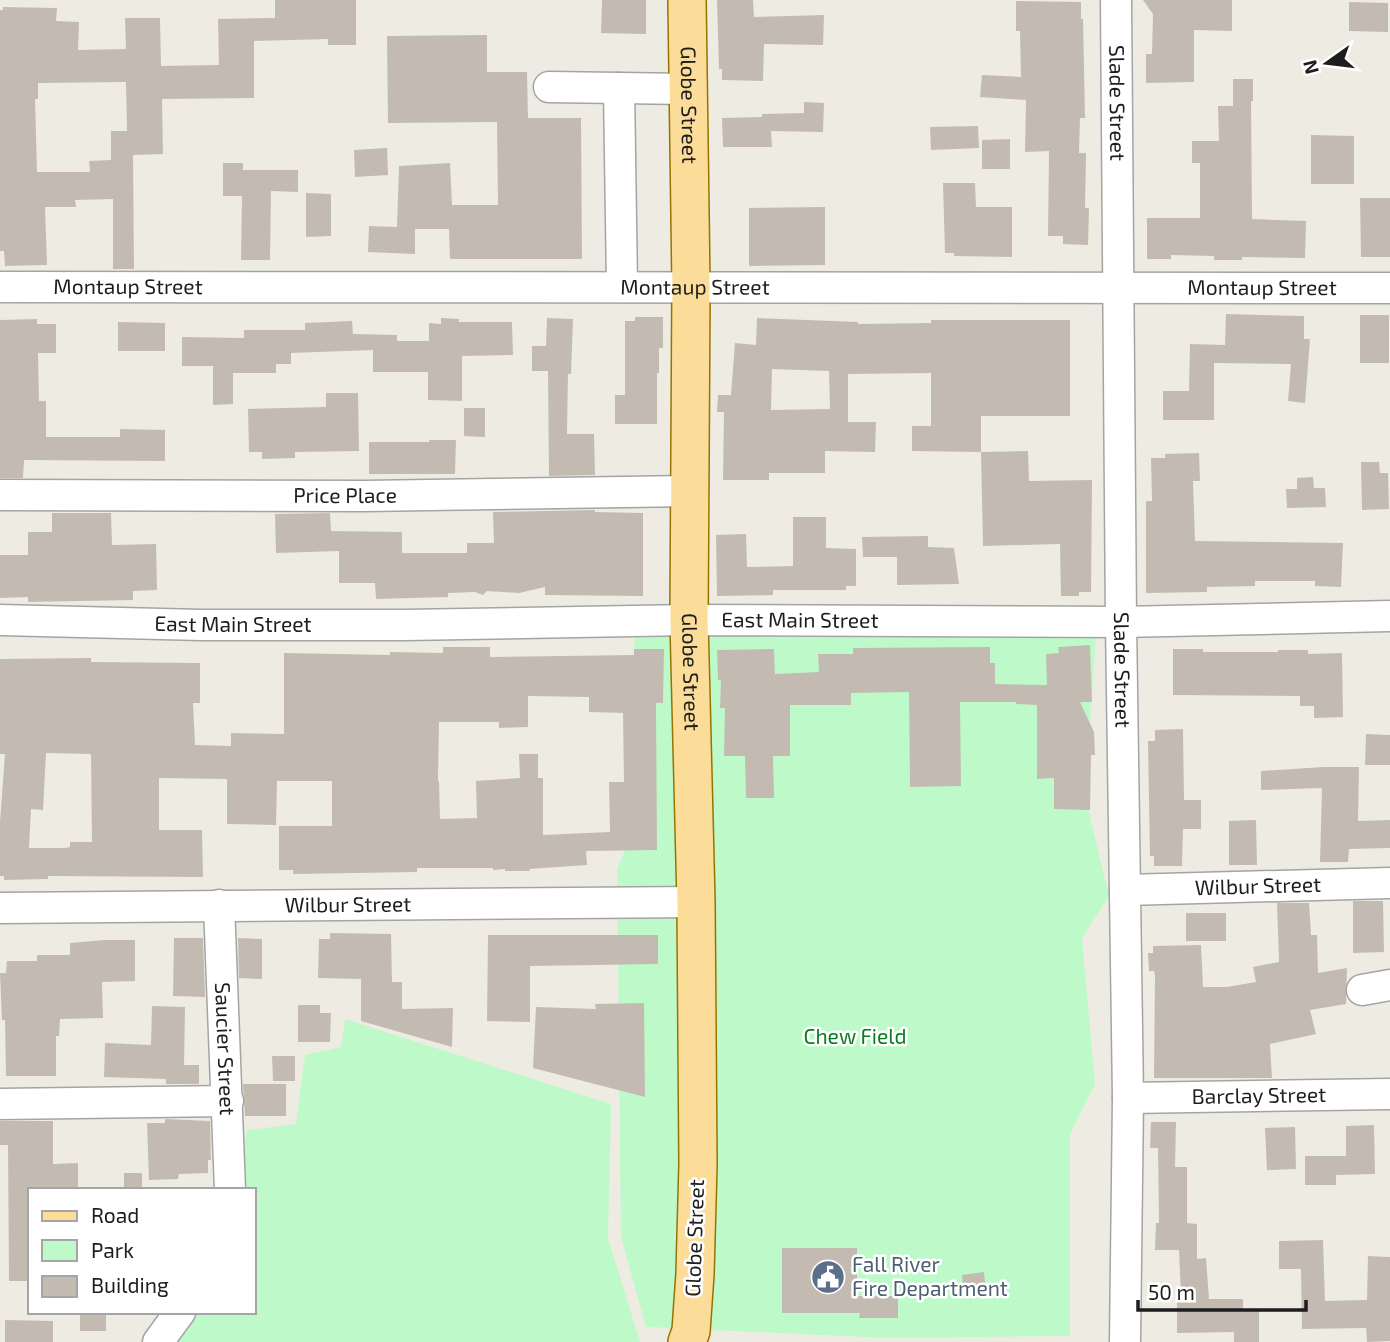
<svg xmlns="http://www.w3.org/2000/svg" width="1390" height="1342" font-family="'Exo 2',sans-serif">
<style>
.park{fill:#befac9}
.building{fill:#c3bbb2;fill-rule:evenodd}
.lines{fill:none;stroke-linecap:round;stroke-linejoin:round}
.minor-casing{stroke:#a4a4a4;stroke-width:33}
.major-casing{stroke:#967400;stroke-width:40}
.minor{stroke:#fff;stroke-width:30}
.major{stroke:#fcdc99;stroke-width:37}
.labels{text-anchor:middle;stroke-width:5;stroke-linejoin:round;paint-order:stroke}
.street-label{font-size:21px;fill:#1d1d1d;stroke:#fff}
.park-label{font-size:21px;fill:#0a7c20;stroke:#fff}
.service-label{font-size:21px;fill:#4e5e75;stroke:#fff;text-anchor:start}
</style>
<rect width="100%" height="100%" fill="#eeece2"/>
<!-- park -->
<path class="park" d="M635 618 1096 635 1085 796 1109 896 1082 938 1095 1084 1070 1134V1336L886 1338 646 1327 621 1237 617 869 630 839Z
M345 1019 611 1104 608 1238 640 1342H160L181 1312H254V1190H236L247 1130 296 1124 305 1055 341 1047Z"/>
<!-- building -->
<path class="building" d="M275 0H356V45H328V39L254 41V98L162 99 163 154 133 155 134 269H113V199L75 200 76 207H45L47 265 5 266 4 251H0V10H3V7L57 8 56 21 79 22 78 50 126 49 125 18H160L161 66 219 65 218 19 275 18ZM126 82 127 131H111V160L89 161 90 172H37L35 99H38V83Z
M602 0H646V34L601 33Z
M717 0H753L754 17 824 15 823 45 764 44 763 81 722 80V69H719Z
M1143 0H1232V31L1194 30V82L1146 83V54H1152L1153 14Z
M1016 1 1081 2V19H1083L1085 118H1080L1079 153H1086L1085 208H1089L1088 245 1063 244V236H1048L1049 151 1025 152 1026 100 980 97 982 75 1021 77 1020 31H1016Z
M1349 2 1388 3V32L1349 31Z
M487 35V72H527L528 118H581L582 259H450L449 229H415V254L368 252 369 226 397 227 399 166 450 163 452 205H498L497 122 388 123 387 36Z
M1233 79H1253V101H1251L1252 219 1306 221 1305 258 1242 257V260H1214V256L1171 255V259H1147V218H1200V163H1192V141H1219L1218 106H1233Z
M804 102 824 103 823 132 771 131 772 147H723L722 118 762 117V114L804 113Z
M978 126 979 148 931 150 930 127Z
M1311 135 1354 136V184H1311Z
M1010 139V169H982V140Z
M387 148 388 175 355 177 354 150Z
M223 163H243V170H298V192L271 191 270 260H241L242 196H223Z
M943 183H975L976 207H1012V257L954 256V253H945Z
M306 193 331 194V236L306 237Z
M1360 198H1390V257H1361Z
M825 207V265L749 266V208Z
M1226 314 1304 316V339H1310L1305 403 1288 401 1291 364 1214 363V420H1163V391H1189L1190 344 1225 345Z
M1360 315H1389V363H1360Z
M635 317H663V348H659V373H657V424H615V395H625V321H635Z
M441 318 459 319V322H512L513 355 462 356V401L428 400V372H373V350L291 353V364H276V373H233V404L213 405V366H182V337L244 338V330H305V323L352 321 353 334 397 335V341H429V323L441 324Z
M547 318 573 319 571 374H568L567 434H594L595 475 549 476 548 371H532V346H546Z
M757 318 858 322V324L931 323V320H1070V416H981V452L912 451V426H931V373L848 374V422H876L875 452 825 451V473H769V480H723L724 412H717L718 395H731L735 343 756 345ZM772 369 829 371 830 409 771 410Z
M37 319V324H56V353H38L39 401H46V437H120V429L165 430V461L24 460 23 478H0V320Z
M118 322 165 323V351H118Z
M326 393H358L359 451 295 452V458L262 459V452H249L248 409 326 407Z
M464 408H485V437L464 436Z
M429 440H456L455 474H369V442H429Z
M1028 451 1029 481 1092 480 1091 592H1079V596H1061L1060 544 983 546 981 452Z
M1199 453 1200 481H1193L1195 541 1343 543 1341 587 1315 586V581H1255V586L1207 587V592L1146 593V501H1152L1151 458H1165V454Z
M1361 462H1379L1380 473H1388L1389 509 1362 510Z
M1313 477 1314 488H1325L1326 507 1287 508 1286 489H1297V478Z
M595 510V512L643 513V596L545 595V587L519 593 487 591 483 595 475 592 448 593V597L376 599 375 583H339V551L276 553 275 514 330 513 331 531 402 532V553H467V543H494L493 512Z
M52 513H111L112 545 156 544 157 590 133 591V600L28 602V597L0 598V555H28V532H52Z
M793 517H826V548L856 549V586H846V590H773V595L717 596 716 535 746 534 747 567 793 566Z
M928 536V547L954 548 959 584 897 585V557H863L862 537Z
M1090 645 1092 702H1080L1094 732 1095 755H1091L1090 810 1054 809V778L1037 779V705L1016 704V702H960L961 786 910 787 909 692 851 693V705H790V756H773L774 798H746L745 756H724L725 708H720L721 680H718L717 650 774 649 775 674 819 672 818 654H853V648L990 647V663H995V684L1047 685 1046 654 1059 653 1058 647Z
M443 647H490V657L634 655V649H664L663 703H656L657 850 586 851 587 865 529 869 530 871H505V869L493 870V868H417V872L293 874V870H279V826H332V781H277L276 825 227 824V779L159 778V830H202L203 877 48 876V879L4 880V876H0V822L5 754H0V659L91 658V662L200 663V703H193L195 745 231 746V733L284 734V653L390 655V652L443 653ZM528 696 589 697V712L623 713 624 782H609L610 832 543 835V778H538V754H519L520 778 476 781 477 818 440 819 439 781H438L439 722H499V728L528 727ZM46 753 91 754 92 842H70V847L65 848H29L31 809 43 810Z
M1173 649H1203V652H1278V650H1308V654L1342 653 1343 717 1314 718V706H1300V696L1173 695Z
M1183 729 1184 800H1201V829H1183L1182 866H1154V856H1150L1148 741H1155V730Z
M1366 734 1390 735V765H1365Z
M1323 767H1359L1358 821 1390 820V848L1349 849 1348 862H1320L1322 788 1261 790V771Z
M1256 820 1257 865H1229V821Z
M1353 901H1383L1384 952 1353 953Z
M1277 903H1309L1311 935H1317L1318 973 1347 968 1346 1004 1310 1010 1316 1034 1270 1044 1272 1078H1154L1155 976 1154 971H1149L1148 953H1153V946L1201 945 1203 987H1227L1256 982 1253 967 1279 962Z
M1186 913H1226V941H1186Z
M330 933 391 934 392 982H402V1009L453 1008 452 1047 361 1021V979L318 978 319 939H330Z
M488 935H658V964L530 966V1022L487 1021Z
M174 938H203L205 997 173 996Z
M238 938 262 939V979L239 978Z
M105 940H135V981L102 982 103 1018 60 1019 59 1036H56V1076H6L5 1020H2L0 973H6L7 961H37V955H70V943Z
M644 1003 645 1097 533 1068 536 1007 596 1009 595 1004Z
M298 1005H320V1013H331L330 1042H298Z
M152 1006 185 1007 184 1065H199V1084H166V1079L104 1077 105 1043 151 1045Z
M272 1056H295V1081H273Z
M243 1084H286V1116H245Z
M165 1119 210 1121 211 1160H208V1173L179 1174 178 1179 149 1180 147 1123H165Z
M0 1121H53V1164L78 1163V1190H30V1281H9L8 1145H0Z
M1151 1122H1176L1175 1167H1187V1223L1197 1224V1259L1206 1258 1209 1299H1243V1309H1259V1342H1234V1332L1177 1333V1295H1181L1179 1250H1155L1156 1223H1159L1158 1148H1150Z
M1374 1125 1375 1174 1336 1175V1185H1305V1156H1346V1126Z
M1295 1127 1296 1169 1267 1170 1265 1128Z
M124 1173H142V1190H124Z
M1323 1240 1325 1301 1367 1300 1368 1256 1390 1257V1341L1367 1342 1366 1328 1302 1329 1301 1269H1279V1241Z
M782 1248H857V1296H898V1318H859L860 1313H782Z
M984 1272 986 1294 964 1296 962 1275Z
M80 1312H106V1331H80Z
M5 1320 53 1321V1342H5Z"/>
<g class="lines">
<!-- minor casing -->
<g class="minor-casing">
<g id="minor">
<path id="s1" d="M1116 0 1121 622 1128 1098 1125 1342"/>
<path d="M549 87 619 88"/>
<path d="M622 286 619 88 688 89"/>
<path id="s2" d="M0 287 1390 288"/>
<path id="s3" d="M0 495 365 496 690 491"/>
<path id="s4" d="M0 620 202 625H405L689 620 1121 622 1390 616"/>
<path id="s5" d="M1125 890 1390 883"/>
<path id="s6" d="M219 905 230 1190"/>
<path id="s7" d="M0 908 696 902"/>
<path d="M1362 990 1390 985"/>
<path id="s8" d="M1128 1098 1390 1094"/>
<path d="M0 1104 228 1101"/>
<path d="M158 1342 180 1312"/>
</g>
</g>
<!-- major casing -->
<g class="major-casing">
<g id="major">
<path id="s9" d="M687 0 691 286 689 620 696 902 698 1164 695 1274 691 1331 687 1342"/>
</g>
</g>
<!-- minor -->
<use href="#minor" class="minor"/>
<!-- major -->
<use href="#major" class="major"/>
</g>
<!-- icons -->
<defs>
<g id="civic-disc" transform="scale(1.75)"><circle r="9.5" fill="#5c6f8a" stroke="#fff"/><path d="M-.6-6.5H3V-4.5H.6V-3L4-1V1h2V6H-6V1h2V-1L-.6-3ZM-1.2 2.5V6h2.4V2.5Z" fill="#fff"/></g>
</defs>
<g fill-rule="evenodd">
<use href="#civic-disc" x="828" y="1277"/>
</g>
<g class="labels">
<!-- street labels -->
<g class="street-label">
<text dy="7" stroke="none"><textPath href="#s9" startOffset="105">Globe Street</textPath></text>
<text dy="7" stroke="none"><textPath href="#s1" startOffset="103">Slade Street</textPath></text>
<text dy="7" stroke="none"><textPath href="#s2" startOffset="695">Montaup Street</textPath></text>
<text dy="7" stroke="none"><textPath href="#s2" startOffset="128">Montaup Street</textPath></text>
<text dy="7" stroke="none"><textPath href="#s2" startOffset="1262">Montaup Street</textPath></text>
<text dy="7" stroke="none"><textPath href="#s3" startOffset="345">Price Place</textPath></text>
<text dy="7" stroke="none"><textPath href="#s4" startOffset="800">East Main Street</textPath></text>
<text dy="7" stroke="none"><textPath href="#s4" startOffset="233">East Main Street</textPath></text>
<text dy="7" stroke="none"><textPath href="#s9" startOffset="672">Globe Street</textPath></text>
<text dy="7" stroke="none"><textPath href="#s1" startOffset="670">Slade Street</textPath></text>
<text dy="7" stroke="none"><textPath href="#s5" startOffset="133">Wilbur Street</textPath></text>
<text dy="7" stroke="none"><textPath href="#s7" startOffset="348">Wilbur Street</textPath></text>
<text dy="7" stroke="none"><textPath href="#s6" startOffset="144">Saucier Street</textPath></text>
<text dy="7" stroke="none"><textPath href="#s8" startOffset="131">Barclay Street</textPath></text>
<text transform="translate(695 1238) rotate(-88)" y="7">Globe Street</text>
</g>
<!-- park labels -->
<g class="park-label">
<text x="855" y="1044">Chew Field</text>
</g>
<!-- service labels -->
<g class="service-label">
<text x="852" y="1272">Fall River<tspan x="852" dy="24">Fire Department</tspan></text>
</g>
</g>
<!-- legend -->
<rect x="28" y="1188" width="228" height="126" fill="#ffffff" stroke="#a5a5a5" stroke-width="2"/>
<rect x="42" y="1211" width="35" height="10" fill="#fcdc99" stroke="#a5a5a5" stroke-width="2"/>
<text x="91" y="1223" font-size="21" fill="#1d1d1d">Road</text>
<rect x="42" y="1240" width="35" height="21" fill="#befac9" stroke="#a5a5a5" stroke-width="2"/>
<text x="91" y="1258" font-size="21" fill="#1d1d1d">Park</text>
<rect x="42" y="1276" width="35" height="21" fill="#c3bbb2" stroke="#a5a5a5" stroke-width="2"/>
<text x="91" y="1293" font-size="21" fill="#1d1d1d">Building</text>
<!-- north arrow -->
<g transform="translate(1327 63) rotate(256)" stroke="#ffffff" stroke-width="5" paint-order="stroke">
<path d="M0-5L12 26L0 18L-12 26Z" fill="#1d1d1d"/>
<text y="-10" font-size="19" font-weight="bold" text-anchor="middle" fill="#1d1d1d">N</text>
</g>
<!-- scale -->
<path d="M1138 1300v10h168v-10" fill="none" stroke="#1d1d1d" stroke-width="3.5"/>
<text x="1148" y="1300" font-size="21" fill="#1d1d1d" stroke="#ffffff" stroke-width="5" paint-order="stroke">50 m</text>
</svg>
